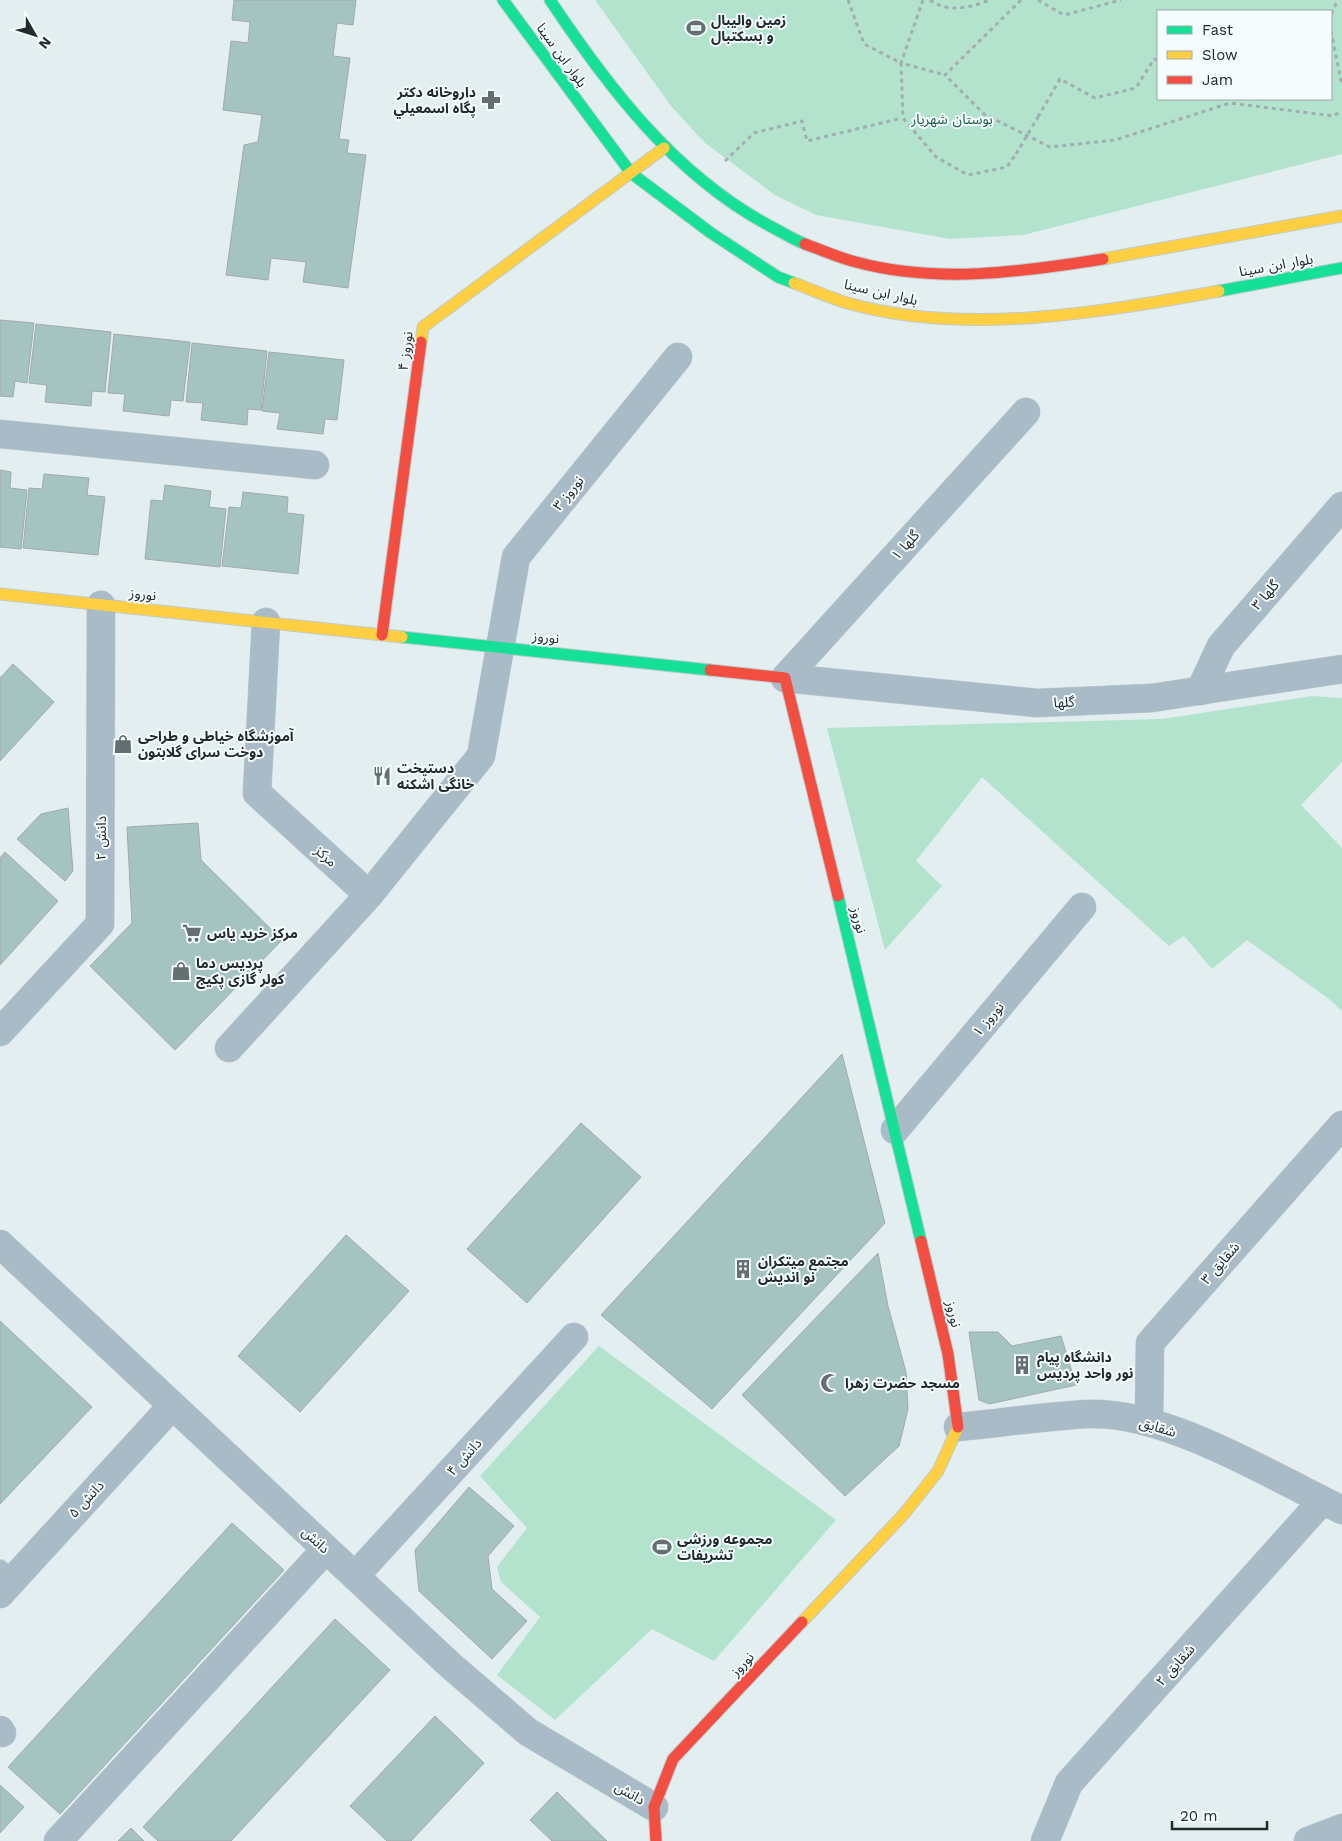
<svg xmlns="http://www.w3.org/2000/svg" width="1342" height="1841" font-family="'Work Sans','Noto Sans Arabic',sans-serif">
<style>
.green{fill:#b3e3cc;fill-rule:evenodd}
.building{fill:#a5c3c1;stroke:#a1aaaa}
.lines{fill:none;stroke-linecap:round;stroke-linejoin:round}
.lane-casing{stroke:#c0cacc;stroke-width:18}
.street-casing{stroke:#c0cacc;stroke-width:29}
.fast-casing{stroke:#c0cacc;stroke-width:13}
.slow-casing{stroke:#c0cacc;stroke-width:13}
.jam-casing{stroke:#c0cacc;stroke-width:13}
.path{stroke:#a1adb4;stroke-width:3;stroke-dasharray:4 4;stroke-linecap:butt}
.lane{stroke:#a9bbc6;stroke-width:16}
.street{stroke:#a9bbc6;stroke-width:28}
.fast{stroke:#16e098;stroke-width:11}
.slow{stroke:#ffcf43;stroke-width:11}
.jam{stroke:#f24e42;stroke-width:11}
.path-bridge{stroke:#a1adb4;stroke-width:3;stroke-dasharray:4 4;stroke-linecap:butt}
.labels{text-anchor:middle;stroke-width:4;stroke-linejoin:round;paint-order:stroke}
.poi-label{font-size:14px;font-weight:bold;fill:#222a2c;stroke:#f4fcfe;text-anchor:start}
.street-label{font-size:14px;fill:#222a2c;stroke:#f4fcfe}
.park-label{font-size:14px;fill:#226343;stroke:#f4fcfe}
</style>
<rect width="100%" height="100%" fill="#e2eef0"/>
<!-- green -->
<path class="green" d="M595 0H1342V154L1023 235 950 239 816 215 775 195 705 143 671 106ZM1158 11H1331V99H1158Z
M1312 696 1342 698V762L1301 805 1342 848V1011L1329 999 1247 940 1212 969 1184 936 1169 946 982 777 916 861 942 886 885 950 827 728 1162 719Z
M599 1346 836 1520 714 1661 652 1629 555 1720 497 1675 540 1617 501 1582 497 1567 527 1528 480 1476Z"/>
<!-- building -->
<path class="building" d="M234 0H356L353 25 337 23 333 56 350 58 339 139 349 140 347 153 366 155 348 288 303 282 306 262 271 258 268 280 226 275 244 145 258 142 262 115 223 110 231 41 248 43 250 22 232 20Z
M0 320 34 323 27 383 15 381 13 397 0 396Z
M36 324 111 332 105 392 92 391 91 406 45 402 47 385 29 383Z
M114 334 190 342 183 401 171 400 169 416 123 411 125 394 108 393Z
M192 343 267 351 261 410 248 409 247 425 201 420 203 403 186 402Z
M269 352 344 360 337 420 325 419 323 434 277 429 280 413 262 411Z
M0 470 11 472 10 488 27 490 21 549 0 547Z
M44 474 89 478 87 495 105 497 98 555 23 548 29 488 42 489Z
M165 485 211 491 209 507 226 509 220 567 145 559 151 500 163 501Z
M243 492 288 497 287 513 304 515 298 574 222 566 229 507 241 508Z
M13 664 54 702 0 761V678Z
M68 808 73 871 65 881 17 839 41 814Z
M198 823 201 860 282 940 175 1050 90 966 132 923 127 827Z
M5 852 58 901 0 965V858Z
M842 1054 885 1223 712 1409 601 1315Z
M581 1123 641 1177 527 1303 467 1249Z
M346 1235 409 1291 300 1412 238 1356Z
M878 1253 888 1306 906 1372 908 1409 899 1446 845 1496 742 1395Z
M0 1321 92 1407 0 1504Z
M969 1332H998L1012 1346 1061 1336 1076 1385 989 1404 979 1400Z
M469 1487 514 1526 488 1556 492 1589 527 1621 492 1659 419 1591 415 1550Z
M232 1523 284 1570 60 1814 8 1767Z
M335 1619 390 1670 231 1841H158L143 1827Z
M435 1716 484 1763 411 1841H387L350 1806Z
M0 1785 24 1807 0 1833Z
M557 1792 607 1841H552L530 1820Z
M131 1828 144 1841H118Z"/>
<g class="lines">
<!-- lane casing -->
<g class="lane-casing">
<path id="lane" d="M0 1568 12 1579"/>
</g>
<!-- street casing -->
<g class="street-casing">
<path id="street" d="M0 434 315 465
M785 678 1037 703 1152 698 1342 669
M785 678 1026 412
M1200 691 1221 646 1342 506
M369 895 481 756 516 557 678 357
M0 1032 100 924 101 605
M229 1048 369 895 257 793 266 622
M895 1130 1082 907
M0 1244 450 1665 528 1732 654 1807
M1149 1421 1150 1343 1342 1125
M958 1427C1001 1423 1046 1416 1090 1414 1169 1412 1271 1476 1342 1510
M355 1576 574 1337
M0 1594 172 1406
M0 1730 2 1733
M58 1841 326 1549
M1045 1841 1069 1783 1322 1501
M1308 1841 1342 1828"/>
</g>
<!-- fast casing -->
<g class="fast-casing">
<path id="fast" d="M503 0 631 173 711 233 778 277 794 283
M550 0C608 87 674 174 768 225 780 231 792 239 805 244
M1219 291 1342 268
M402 637 710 670
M838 896 921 1241"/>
</g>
<!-- slow casing -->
<g class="slow-casing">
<path id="slow" d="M1103 259 1342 216
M794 283C813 290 832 299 851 304 967 336 1103 312 1219 291
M421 342 423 327 664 148
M0 594 402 637
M802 1622 904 1514 938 1471 958 1427"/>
</g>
<!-- jam casing -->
<g class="jam-casing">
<path id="jam" d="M805 244C822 250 839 258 856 262 937 284 1021 272 1103 259
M382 635 421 342
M710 670 785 678 838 896
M921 1241 948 1354 958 1427
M656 1841 654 1807 673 1759 802 1622"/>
</g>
<!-- path -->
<path class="path" d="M848 0 864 44 901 63 903 118 936 157 968 175 1007 167 1016 154
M923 0 901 63 945 75
M930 0C948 13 970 8 989 0
M1021 0 945 75 984 114 1050 147 1115 140 1230 103 1333 116 1342 111
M1038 0 1064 15 1121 0
M1331 14 1338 0
M1331 31 1342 86
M1038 117 1060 79 1095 98 1136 88 1154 59 1158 60
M725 161 754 133 802 121 807 141 902 118"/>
<!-- lane -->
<use href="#lane" class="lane"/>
<!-- street -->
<use href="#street" class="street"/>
<!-- fast -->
<use href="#fast" class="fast"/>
<!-- slow -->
<use href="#slow" class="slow"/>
<!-- jam -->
<use href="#jam" class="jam"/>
<!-- path-bridge -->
<path class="path-bridge" d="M1016 154 1038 117"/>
</g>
<!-- icons -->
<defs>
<g id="stadium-bare" transform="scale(1.5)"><path d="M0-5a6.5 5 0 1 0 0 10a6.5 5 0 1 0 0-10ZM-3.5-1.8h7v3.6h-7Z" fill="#656f71" stroke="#f4fcfe" stroke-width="2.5" paint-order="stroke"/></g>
<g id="pharmacy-bare" transform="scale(1.5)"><path d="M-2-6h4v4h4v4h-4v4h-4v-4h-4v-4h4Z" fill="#656f71" stroke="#f4fcfe" stroke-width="2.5" paint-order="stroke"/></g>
<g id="shop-bare" transform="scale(1.5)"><path d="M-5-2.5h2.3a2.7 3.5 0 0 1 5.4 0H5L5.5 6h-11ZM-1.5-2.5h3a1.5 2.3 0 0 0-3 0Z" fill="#656f71" stroke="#f4fcfe" stroke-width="2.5" paint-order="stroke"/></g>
<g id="restaurant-bare" transform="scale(1.5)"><path d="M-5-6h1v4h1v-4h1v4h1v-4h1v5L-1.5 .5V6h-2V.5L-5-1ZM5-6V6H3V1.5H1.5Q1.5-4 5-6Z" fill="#656f71" stroke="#f4fcfe" stroke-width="2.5" paint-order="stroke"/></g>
<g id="supermarket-bare" transform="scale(1.5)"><path d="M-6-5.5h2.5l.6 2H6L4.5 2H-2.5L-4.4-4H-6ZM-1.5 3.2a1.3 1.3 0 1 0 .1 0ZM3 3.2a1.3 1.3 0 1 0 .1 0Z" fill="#656f71" stroke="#f4fcfe" stroke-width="2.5" paint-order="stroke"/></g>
<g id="building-bare" transform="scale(1.5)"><path d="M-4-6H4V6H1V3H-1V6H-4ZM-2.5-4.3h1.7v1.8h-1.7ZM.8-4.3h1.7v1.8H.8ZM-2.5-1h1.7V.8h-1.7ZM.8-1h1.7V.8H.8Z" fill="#656f71" stroke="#f4fcfe" stroke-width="2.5" paint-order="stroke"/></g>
<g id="mosque-bare" transform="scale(1.5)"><path d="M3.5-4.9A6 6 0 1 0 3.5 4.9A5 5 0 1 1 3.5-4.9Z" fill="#656f71" stroke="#f4fcfe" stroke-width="2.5" paint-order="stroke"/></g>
</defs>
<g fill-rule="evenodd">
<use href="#stadium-bare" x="696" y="28"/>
<use href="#pharmacy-bare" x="491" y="100"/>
<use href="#shop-bare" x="123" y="744"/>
<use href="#restaurant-bare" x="382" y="776"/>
<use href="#supermarket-bare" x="192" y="933"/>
<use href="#shop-bare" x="181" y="971"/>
<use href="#building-bare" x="743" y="1269"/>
<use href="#building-bare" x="1022" y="1365"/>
<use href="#mosque-bare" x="830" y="1383"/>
<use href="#stadium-bare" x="662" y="1547"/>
</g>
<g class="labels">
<!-- poi labels -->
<g class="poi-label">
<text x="711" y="25">زمین والیبال<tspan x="711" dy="16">و بسکتبال</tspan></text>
<text x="476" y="97" text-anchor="end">داروخانه دكتر<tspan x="476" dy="16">پگاه اسمعيلي</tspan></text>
<text x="138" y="741">آموزشگاه خیاطی و طراحی<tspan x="138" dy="16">دوخت سرای گلابتون</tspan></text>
<text x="397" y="773">دستپخت<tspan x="397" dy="16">خانگی اشکنه</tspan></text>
<text x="207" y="938">مرکز خرید یاس</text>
<text x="196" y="968">پردیس دما<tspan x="196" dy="16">کولر گازی پکیج</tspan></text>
<text x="758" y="1266">مجتمع میتکران<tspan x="758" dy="16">نو اندیش</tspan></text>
<text x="1037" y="1362">دانشگاه پیام<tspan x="1037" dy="16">نور واحد پردیس</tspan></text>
<text x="845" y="1388">مسجد حضرت زهرا</text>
<text x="677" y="1544">مجموعه ورزشی<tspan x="677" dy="16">تشریفات</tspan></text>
</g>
<!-- street labels -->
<g class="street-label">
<text transform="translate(562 55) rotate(54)" y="5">بلوار ابن سینا</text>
<text transform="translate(1276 265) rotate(-10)" y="5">بلوار ابن سینا</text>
<text transform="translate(881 292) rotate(13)" y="5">بلوار ابن سینا</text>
<text transform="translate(405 351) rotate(-82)" y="5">نوروز ۴</text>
<text transform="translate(568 493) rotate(-51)" y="5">نوروز ۳</text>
<text transform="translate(905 545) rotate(-48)" y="5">گلها ۱</text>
<text transform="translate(143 594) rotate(6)" y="5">نوروز</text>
<text transform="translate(1265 595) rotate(-49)" y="5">گلها ۳</text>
<text transform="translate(546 637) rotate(6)" y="5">نوروز</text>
<text transform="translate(1064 702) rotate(-3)" y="5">گلها</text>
<text transform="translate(101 838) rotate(-90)" y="5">دانش ۲</text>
<text transform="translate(326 856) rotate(42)" y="5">مرکز</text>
<text transform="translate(859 920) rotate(76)" y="5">نوروز</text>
<text transform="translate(988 1019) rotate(-50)" y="5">نوروز ۱</text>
<text transform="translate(1220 1263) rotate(-49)" y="5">شقایق ۳</text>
<text transform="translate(954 1314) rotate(77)" y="5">نوروز</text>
<text transform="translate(1158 1427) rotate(17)" y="5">شقایق</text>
<text transform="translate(464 1457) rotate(-48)" y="5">دانش ۴</text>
<text transform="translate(86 1499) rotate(-47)" y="5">دانش ۵</text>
<text transform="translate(316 1540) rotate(43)" y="5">دانش</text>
<text transform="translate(742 1664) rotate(-47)" y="5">نوروز</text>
<text transform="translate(1175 1665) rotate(-48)" y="5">شقایق ۲</text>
<text transform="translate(630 1793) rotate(30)" y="5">دانش</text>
</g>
<!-- park labels -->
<g class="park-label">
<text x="952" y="124">بوستان شهریار</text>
</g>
</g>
<!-- legend -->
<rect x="1157" y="10" width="175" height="90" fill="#f4fcfe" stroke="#a0a8aa"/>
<rect x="1167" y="26" width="25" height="8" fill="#16e098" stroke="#a0a8aa"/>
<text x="1202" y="35" font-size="15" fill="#222a2c">Fast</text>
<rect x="1167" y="51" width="25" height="8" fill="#ffcf43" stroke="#a0a8aa"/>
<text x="1202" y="60" font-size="15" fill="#222a2c">Slow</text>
<rect x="1167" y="76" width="25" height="8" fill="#f24e42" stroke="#a0a8aa"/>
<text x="1202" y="85" font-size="15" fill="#222a2c">Jam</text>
<!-- north arrow -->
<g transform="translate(35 35) rotate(129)" stroke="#f4fcfe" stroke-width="4" paint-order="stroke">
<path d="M0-4L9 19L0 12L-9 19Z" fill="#222a2c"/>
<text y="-8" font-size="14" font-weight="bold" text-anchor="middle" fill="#222a2c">N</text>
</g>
<!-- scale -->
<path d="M1172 1821v8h95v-8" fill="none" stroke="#222a2c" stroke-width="2.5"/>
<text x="1180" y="1821" font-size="15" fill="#222a2c" stroke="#f4fcfe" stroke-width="4" paint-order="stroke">20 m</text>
</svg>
